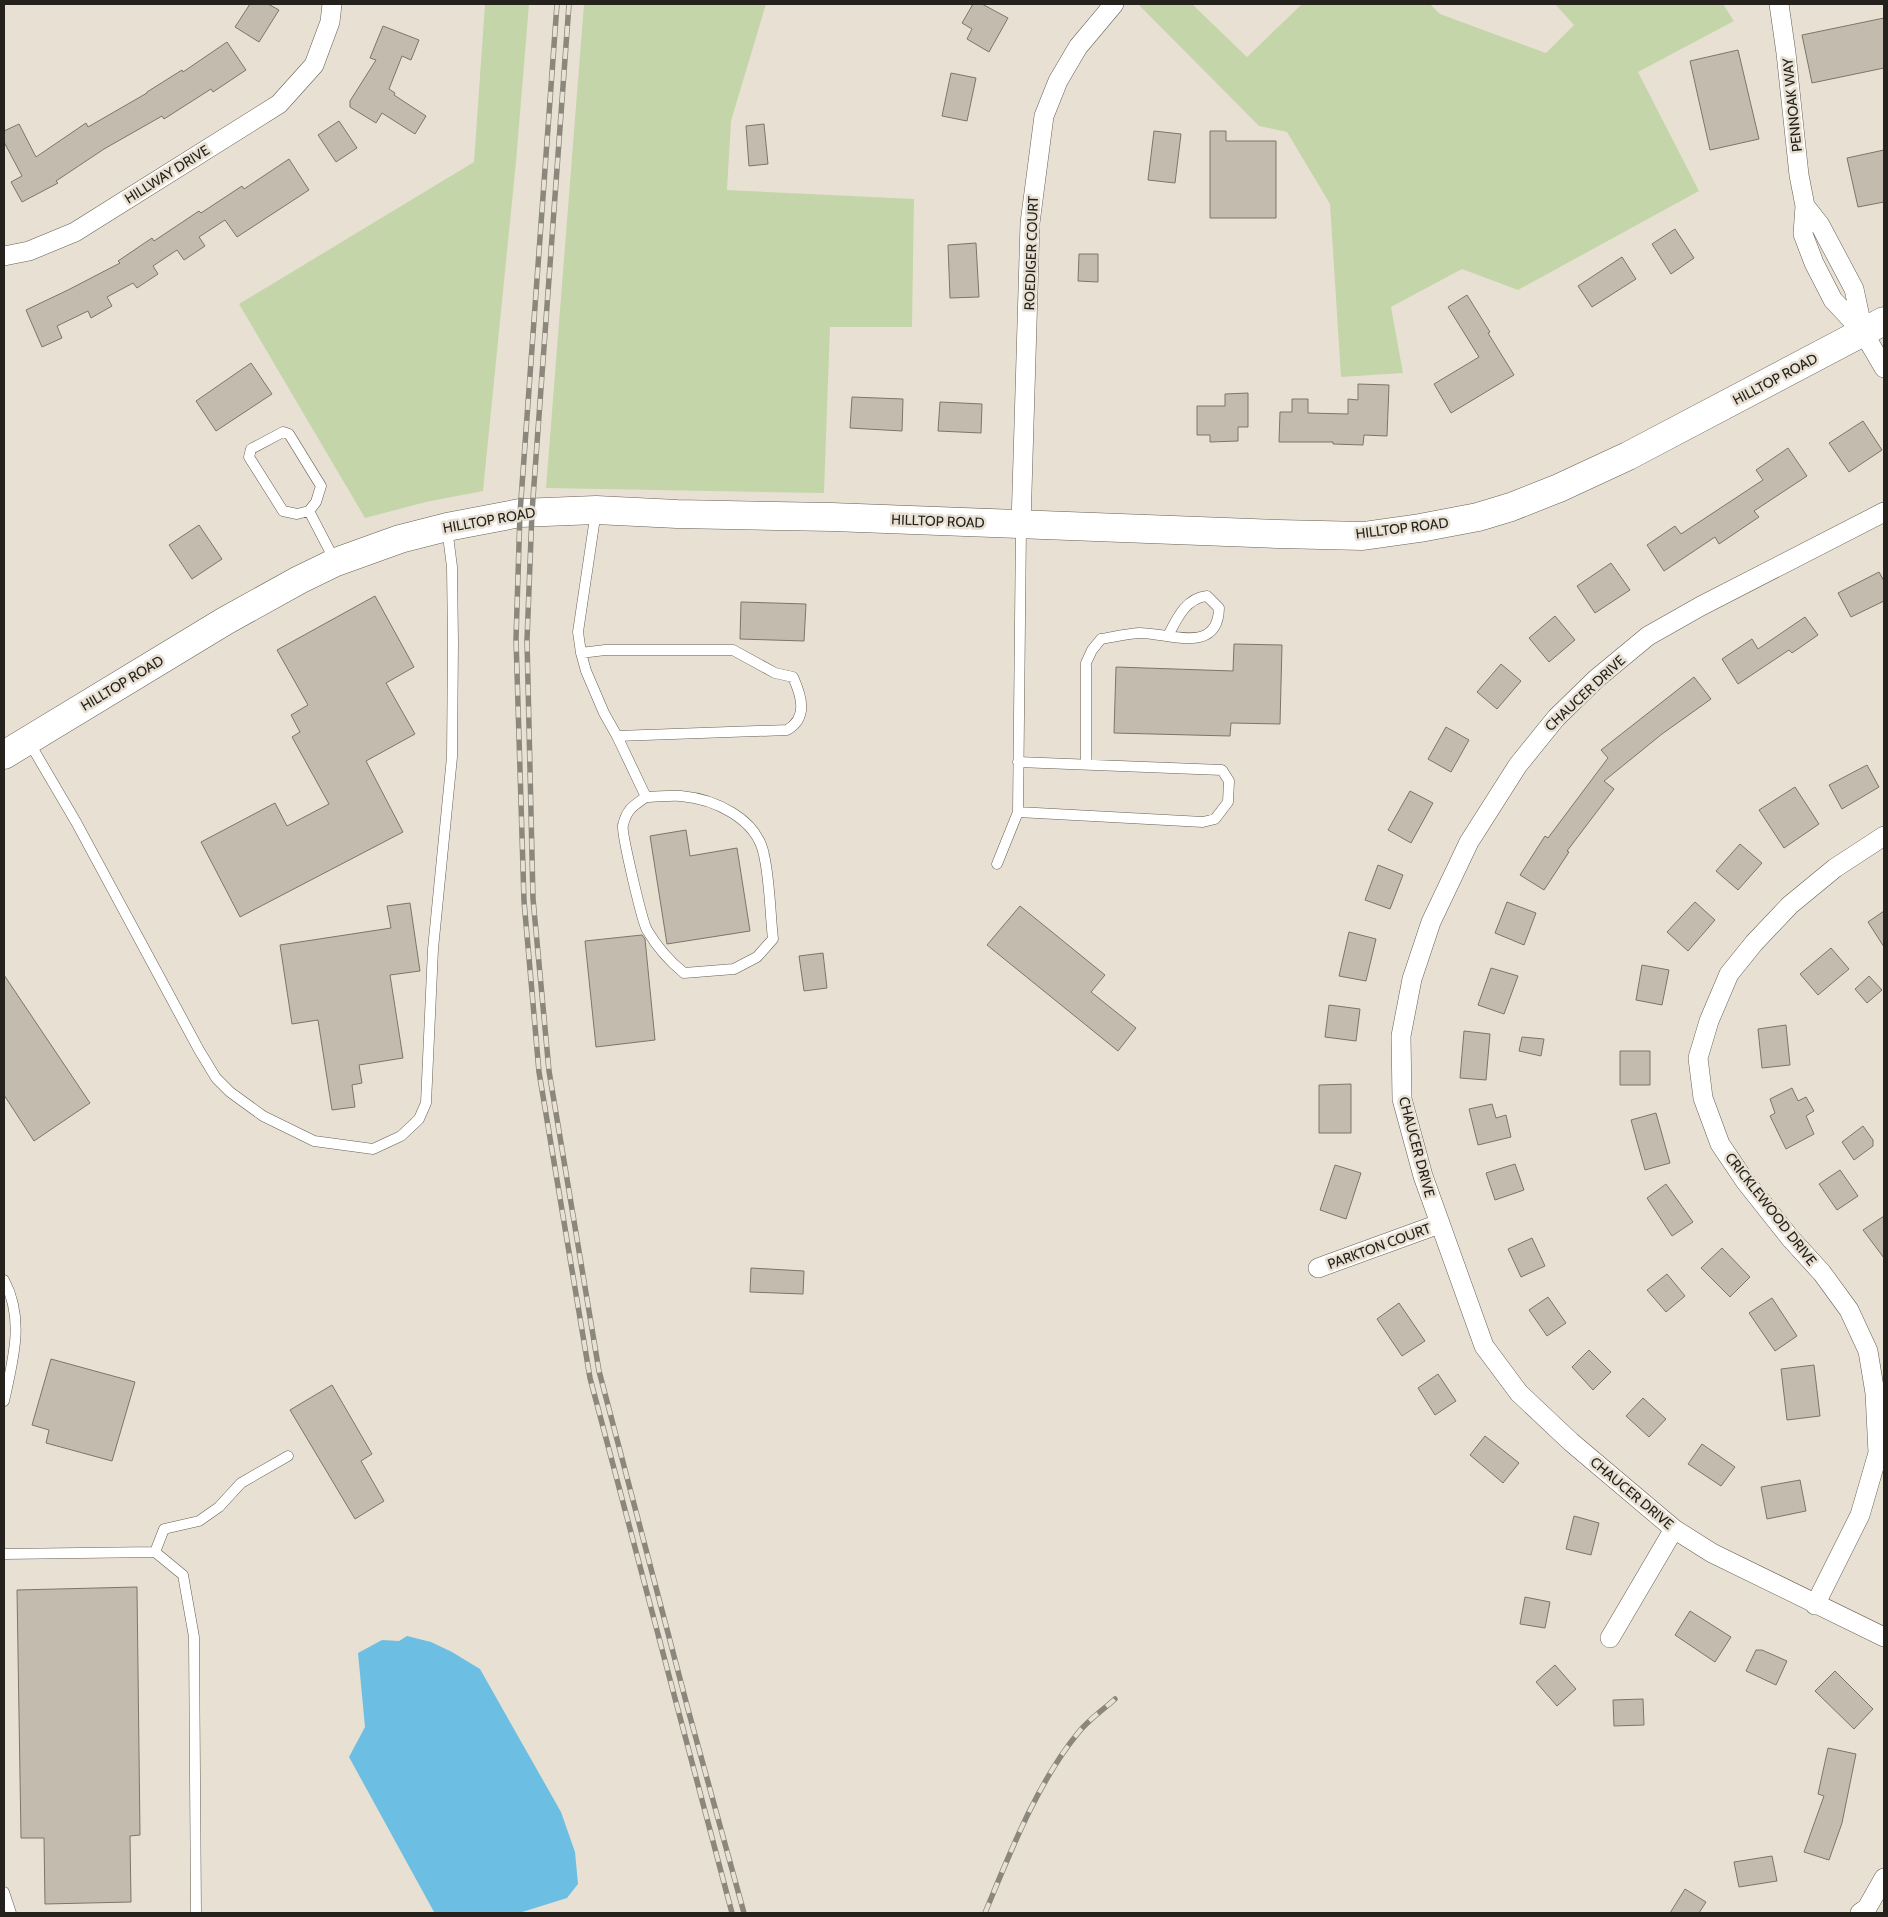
<svg xmlns="http://www.w3.org/2000/svg" width="1888" height="1917" font-family="Cabin,sans-serif">
<style>
.green{fill:#c4d6a9}
.water{fill:#6cbfe2}
.building{fill:#c3bbae;stroke:#7c7669}
.lines{fill:none;stroke-linecap:round;stroke-linejoin:round}
.service-casing{stroke:#665f53;stroke-width:11}
.minor-casing{stroke:#665f53;stroke-width:20}
.secondary-casing{stroke:#665f53;stroke-width:29}
.service{stroke:#fff;stroke-width:10}
.minor{stroke:#fff;stroke-width:19}
.secondary{stroke:#fff;stroke-width:28}
.rail-casing{stroke:#8c877d;stroke-width:5.5}
.rail{stroke:#e8e1d3;stroke-width:4;stroke-dasharray:11;stroke-linecap:butt}
.labels{text-anchor:middle;stroke-width:5;stroke-linejoin:round;paint-order:stroke}
.street-label{font-size:14px;fill:#25221d;stroke:#e8e1d3}
</style>
<rect width="100%" height="100%" fill="#e8e1d3"/>
<!-- green -->
<path class="green" d="M485 4H529L516 162 483 491 426 502 365 518 239 304 474 162Z
M584 4H766L731 121 727 190 914 199 912 327H830L824 493 546 488Z
M1138 4H1192L1247 57 1302 4H1430L1440 14 1546 53 1574 25 1555 4H1723L1734 21 1638 72 1699 191 1518 290 1462 269 1391 307 1403 373 1341 377 1330 204 1287 132 1259 126Z"/>
<!-- water -->
<path class="water" d="M407 1636 431 1642 452 1652 480 1669 561 1812 575 1852 578 1884 567 1898 519 1913H437L434 1912 349 1757 365 1727 358 1653 382 1640 399 1641Z"/>
<!-- building -->
<path class="building" d="M250 4H268L279 10 259 42 235 27Z
M973 4H982L1008 18 989 52 967 39 972 29 962 23Z
M1884 18V68L1812 83 1802 35Z
M383 26 419 40 411 60 402 56 389 89 395 93 394 95 426 116 415 134 382 113 376 123 350 107V101L376 60 370 58Z
M227 42 246 70 213 92 211 89 164 119 162 116 104 149 56 181 58 183 22 202 11 182 22 176 4 142V131L19 124 36 157 86 123 88 127 147 93V92L182 70 183 72Z
M1738 50 1759 139 1710 150 1690 61Z
M951 73 976 78 967 121 942 116Z
M339 121 357 148 336 162 318 135Z
M764 124 768 164 749 166 746 126Z
M1154 131 1181 134 1175 183 1148 180Z
M1210 131H1226V141H1276V218H1210Z
M1884 150V202L1858 207 1847 158Z
M289 159 309 190 237 237 225 220 199 237 205 246 184 260 177 250 153 266 158 274 137 288 133 283 107 297 112 306 91 318 88 311 57 326 62 338 42 347 26 310 68 290 120 263 118 261 152 238 154 241 199 211 201 213 242 186 244 189Z
M1675 229 1694 258 1671 274 1652 244Z
M976 243 979 297 950 298 948 245Z
M1079 254H1098V282L1078 281Z
M1622 257 1636 279 1592 307 1578 286Z
M1467 295 1490 332 1488 333 1514 375 1451 413 1434 384 1479 357 1448 307Z
M251 363 272 394 216 431 196 401Z
M1358 384 1389 385 1387 436 1364 435 1363 445 1333 444V442H1279L1280 412H1292V399H1308V413L1348 414V399L1358 400Z
M1248 393V427H1238V441L1210 442V435H1197V406H1225V394Z
M852 397 903 399 902 431 850 428Z
M940 402 982 404 981 433 938 431Z
M1863 421 1882 450 1849 472 1829 443Z
M1788 448 1807 476 1754 511 1759 517 1719 544 1715 537 1664 571 1647 545 1675 526 1681 534 1763 480 1756 470Z
M199 525 222 559 192 579 169 545Z
M1611 563 1630 590 1595 613 1577 586Z
M1879 572 1884 581V601L1851 617 1838 593Z
M375 596 414 667 386 683 415 734 366 761 403 832 240 917 201 842 275 803 287 826 329 804 292 737 300 732 291 715 308 705 277 650Z
M741 602 806 604 804 641 740 639Z
M1555 616 1575 640 1549 662 1529 638Z
M1805 617 1818 635 1792 653 1789 650 1738 684 1722 659 1752 639 1758 649Z
M1234 644 1282 645 1280 724 1231 723 1230 736 1114 733 1116 667 1233 671Z
M1501 664 1521 681 1497 709 1477 692Z
M1694 677 1711 699 1662 734 1604 781 1614 789 1567 851 1569 852 1544 890 1520 875 1545 836 1548 838 1608 758 1601 750Z
M1446 727 1469 740 1451 772 1428 759Z
M1867 765 1879 787 1842 809 1829 785Z
M1795 787 1819 824 1784 848 1759 810Z
M1410 791 1433 803 1411 843 1388 830Z
M686 830 690 856 737 848 750 931 667 944 650 836Z
M1740 844 1762 863 1738 890 1716 871Z
M1378 865 1403 875 1390 909 1365 900Z
M1507 902 1536 913 1524 945 1495 933Z
M1695 902 1715 920 1688 951 1667 932Z
M410 903 420 971 390 975 403 1058 359 1065 362 1083 352 1085 355 1107 332 1110 318 1020 292 1024 280 945 391 928 387 906Z
M1020 906 1105 975 1091 992 1136 1028 1118 1051 987 945Z
M1884 911V947L1868 922Z
M1349 932 1376 939 1366 981 1339 976Z
M642 935 645 939 655 1040 596 1047 585 941Z
M1831 948 1849 969 1818 995 1800 974Z
M823 953 827 988 804 991 799 956Z
M1642 965 1669 970 1662 1005 1636 1000Z
M1491 968 1518 976 1504 1014 1478 1005Z
M4 975 90 1103 34 1141 4 1095Z
M1869 976 1882 990 1867 1003 1855 989Z
M1329 1005 1360 1009 1356 1041 1325 1037Z
M1786 1025 1790 1065 1762 1068 1758 1029Z
M1464 1031 1490 1034 1486 1080 1460 1078Z
M1522 1037 1544 1039 1541 1056 1519 1051Z
M1620 1051H1650V1085H1620Z
M1351 1084V1133H1319V1085Z
M1792 1088 1798 1101 1806 1097 1814 1111 1806 1116 1814 1134 1786 1149 1770 1116 1775 1113 1770 1099Z
M1492 1104 1496 1118 1506 1115 1511 1137 1478 1145 1469 1109Z
M1656 1113 1670 1163 1645 1170 1631 1120Z
M1863 1126 1873 1140V1146L1854 1160 1842 1142Z
M1515 1164 1524 1190 1495 1200 1486 1173Z
M1335 1165 1361 1173 1346 1219 1320 1210Z
M1840 1170 1858 1196 1837 1210 1819 1184Z
M1666 1184 1693 1222 1672 1236 1647 1198Z
M1884 1216V1258L1863 1230Z
M1532 1238 1545 1266 1521 1277 1508 1249Z
M1722 1248 1750 1277 1730 1297 1701 1268Z
M751 1268 804 1271 803 1294 750 1292Z
M1667 1274 1685 1296 1666 1312 1647 1290Z
M1548 1297 1566 1323 1547 1336 1529 1310Z
M1772 1298 1797 1336 1775 1351 1749 1313Z
M1399 1303 1425 1341 1402 1356 1377 1319Z
M1589 1350 1611 1372 1593 1390 1572 1367Z
M51 1359 135 1382 112 1461 46 1443 49 1430 32 1425Z
M1814 1365 1820 1416 1787 1420 1781 1369Z
M1438 1374 1456 1401 1435 1415 1418 1388Z
M332 1385 372 1454 361 1461 384 1501 355 1519 290 1410Z
M1643 1398 1666 1419 1649 1437 1626 1416Z
M1485 1436 1519 1463 1503 1483 1470 1455Z
M1702 1444 1735 1467 1721 1486 1688 1464Z
M1800 1480 1806 1511 1767 1519 1761 1487Z
M1574 1516 1599 1523 1591 1555 1566 1549Z
M137 1587 140 1835 130 1836 131 1902 45 1904 44 1838H21L17 1590Z
M1525 1597 1550 1602 1545 1628 1520 1624Z
M1690 1611 1731 1637 1715 1662 1675 1635Z
M1756 1650H1762L1787 1661 1776 1685 1746 1671Z
M1555 1665 1576 1689 1557 1706 1536 1682Z
M1835 1671 1873 1709 1854 1729 1815 1691Z
M1643 1699 1644 1725 1614 1726 1613 1700Z
M1828 1748 1856 1754 1842 1823 1829 1860 1804 1852 1824 1796 1818 1794Z
M1772 1856 1777 1881 1739 1887 1734 1862Z
M1685 1889 1706 1902 1699 1913H1670Z"/>
<g class="lines">
<!-- service casing -->
<g class="service-casing">
<path id="service" d="M309 511 297 514 283 511 249 457 251 449 283 432 289 434 321 486 316 502 309 511 335 561
M596 511 578 632 581 653 586 671 604 713 617 736 646 797C658 797 670 795 681 796 714 799 757 818 764 855 770 882 770 912 773 939L757 957 734 969 684 973C668 960 657 947 647 930 642 921 621 832 623 825 627 809 633 806 646 797
M581 653 605 650H733L775 673 793 677C802 697 808 718 787 730L617 736
M29 742 76 822 199 1050 216 1078 230 1092 263 1116 314 1141 373 1149 401 1136 419 1119 426 1103 433 949 452 757 453 642 452 567 447 528
M1086 764V663L1092 650 1101 639C1113 637 1126 634 1139 633 1170 633 1218 655 1219 608L1207 596C1186 598 1177 618 1168 636
M1018 812 1203 822 1215 819 1228 802 1229 781 1222 770 1018 762
M997 864 1018 812 1021 526
M4 1280C25 1319 13 1360 4 1401
M155 1552 164 1529 199 1521 219 1507 241 1483 288 1456
M4 1554 155 1552 183 1575 194 1637 196 1913
M4 1892 11 1913"/>
</g>
<!-- minor casing -->
<g class="minor-casing">
<path id="minor" d="M1779 4 1786 53 1799 175 1805 206 1803 234 1814 263 1833 300 1863 332 1884 368
M1805 206 1820 225 1854 289 1863 331
M4 256 29 251 75 232 279 104 314 65 330 22 332 4
M1884 512 1701 606 1648 636 1596 679 1556 718 1518 765 1469 842 1431 922 1412 979 1401 1036 1402 1099 1423 1176 1484 1346 1519 1393 1571 1442 1674 1529 1712 1553 1884 1637
M1021 525 1030 223 1044 116 1058 81 1078 47 1114 4
M1318 1268 1439 1224
M1815 1605 1860 1515 1878 1453 1875 1393 1868 1351 1849 1310 1822 1273 1791 1239 1745 1181 1720 1144 1703 1098 1698 1058 1709 1021 1729 974 1754 943 1790 905 1835 868 1884 836
M1610 1638 1674 1529
M1860 1913 1867 1908 1884 1878"/>
</g>
<!-- secondary casing -->
<g class="secondary-casing">
<path id="secondary" d="M4 755 225 621 299 580 336 562 400 539 447 527 520 513 596 510 677 514 832 517 1278 534 1363 536 1420 528 1478 517 1511 507 1559 488 1628 456 1884 321"/>
</g>
<!-- service -->
<use href="#service" class="service"/>
<!-- minor -->
<use href="#minor" class="minor"/>
<!-- secondary -->
<use href="#secondary" class="secondary"/>
<!-- rail casing -->
<g class="rail-casing">
<path id="rail" d="M557 4 520 513 516 639 524 901 539 1072 590 1378 732 1913
M569 4 532 512 527 640 533 899 549 1071 599 1371 689 1713 744 1913
M985 1913C1010 1853 1037 1783 1078 1733 1088 1720 1103 1710 1115 1699"/>
</g>
<!-- rail -->
<use href="#rail" class="rail"/>
</g>
<g class="labels">
<!-- street labels -->
<g class="street-label">
<text transform="translate(1792 105) rotate(-96)" y="5">PENNOAK WAY</text>
<text transform="translate(167 174) rotate(-32)" y="5">HILLWAY DRIVE</text>
<text transform="translate(1031 253) rotate(-88)" y="5">ROEDIGER COURT</text>
<text transform="translate(1775 379) rotate(-28)" y="5">HILLTOP ROAD</text>
<text transform="translate(489 520) rotate(-10)" y="5">HILLTOP ROAD</text>
<text transform="translate(938 521) rotate(2)" y="5">HILLTOP ROAD</text>
<text transform="translate(1402 528) rotate(-7)" y="5">HILLTOP ROAD</text>
<text transform="translate(122 683) rotate(-31)" y="5">HILLTOP ROAD</text>
<text transform="translate(1585 693) rotate(-43)" y="5">CHAUCER DRIVE</text>
<text transform="translate(1417 1147) rotate(75)" y="5">CHAUCER DRIVE</text>
<text transform="translate(1771 1209) rotate(52)" y="5">CRICKLEWOOD DRIVE</text>
<text transform="translate(1379 1246) rotate(-20)" y="5">PARKTON COURT</text>
<text transform="translate(1632 1493) rotate(40)" y="5">CHAUCER DRIVE</text>
</g>
</g>
<!-- border -->
<rect width="1888" height="1917" fill="none" stroke="#25221d" stroke-width="10"/>
</svg>
